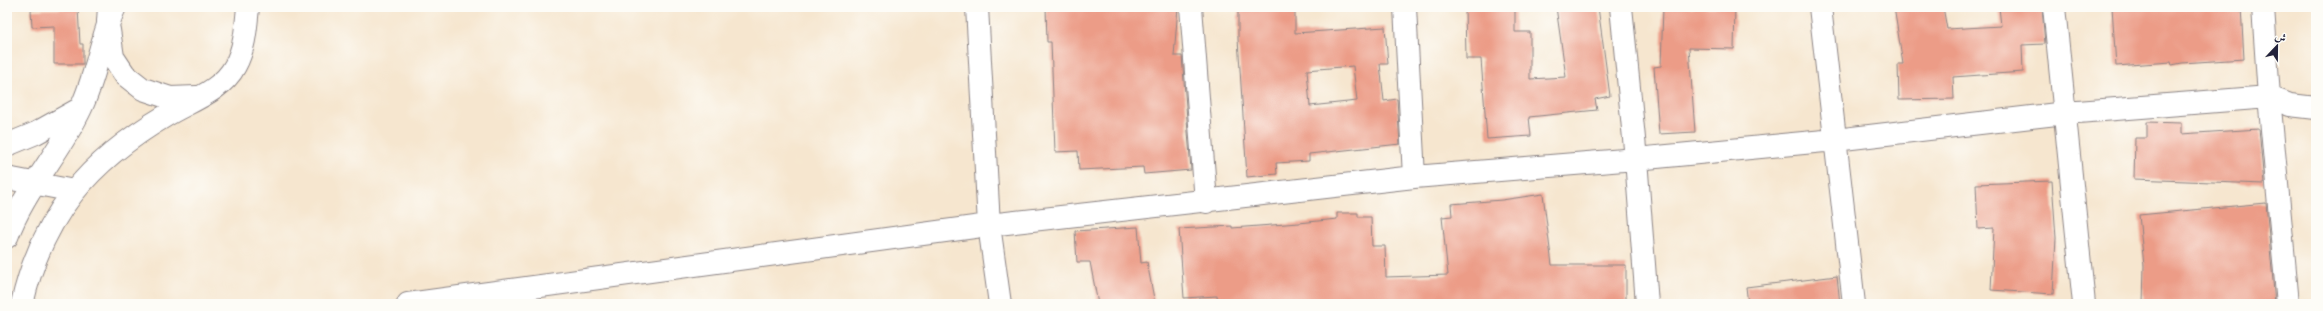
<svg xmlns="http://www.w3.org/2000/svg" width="2323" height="311" font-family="'IM FELL Double Pica',Amiri,serif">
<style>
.building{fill:#ec9c87;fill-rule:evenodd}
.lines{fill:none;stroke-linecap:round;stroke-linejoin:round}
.street-casing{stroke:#8c8485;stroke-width:24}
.secondary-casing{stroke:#8c8485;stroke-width:24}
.highway-casing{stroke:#8c8485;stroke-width:24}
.street{stroke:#fff;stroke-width:22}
.secondary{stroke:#fff;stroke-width:22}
.highway{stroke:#fff;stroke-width:22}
</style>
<rect width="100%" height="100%" fill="#fdfcf7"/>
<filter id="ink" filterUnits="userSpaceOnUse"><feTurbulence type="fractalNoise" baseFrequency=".025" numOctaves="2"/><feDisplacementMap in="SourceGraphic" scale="8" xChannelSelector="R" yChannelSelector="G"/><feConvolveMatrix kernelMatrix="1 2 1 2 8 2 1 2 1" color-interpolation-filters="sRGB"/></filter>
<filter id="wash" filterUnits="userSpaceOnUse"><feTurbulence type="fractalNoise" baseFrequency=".012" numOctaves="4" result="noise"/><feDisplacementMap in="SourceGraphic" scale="16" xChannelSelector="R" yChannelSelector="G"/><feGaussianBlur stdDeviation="0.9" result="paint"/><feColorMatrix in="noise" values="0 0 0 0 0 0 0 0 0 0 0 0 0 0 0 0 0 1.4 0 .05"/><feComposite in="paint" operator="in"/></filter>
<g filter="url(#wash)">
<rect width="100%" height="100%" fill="#f6e6cf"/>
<g id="blocks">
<!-- building -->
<path class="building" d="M1046 7H1178L1174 56H1182L1191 170 1144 174 1143 167 1079 170 1078 151 1055 152 1051 42H1047Z
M1238 7H1295V33L1385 27 1388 64H1380L1384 101 1397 99 1400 144 1309 154V161L1276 163 1277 174 1247 177 1238 39ZM1353 66 1357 101 1310 106 1307 70Z
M1465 7H1515V32H1530V79L1566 77 1556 7H1598L1610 96 1595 99 1597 110 1529 117 1531 136 1487 139 1481 59H1466Z
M1663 7H1735L1734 49 1689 48 1695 132 1659 134 1654 67 1661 66Z
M1894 7H1943L1947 29 2001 26 1999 7H2042L2045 44 2022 45 2023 72 1953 77 1954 99 1899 100 1898 64H1903Z
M2112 7H2241L2244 59 2182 63 2172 65 2171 62 2116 66Z
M78 8 80 44H83V64H54V26L32 27 31 10Z
M2147 122 2181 123V134L2259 129 2264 184 2134 179 2135 138H2147Z
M2052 181 2056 238 2053 294 1991 290 1994 228 1978 229 1976 184Z
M1543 194 1552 265H1626V304H1218L1217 296 1184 298 1179 229 1232 226V228L1299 223 1337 219V213H1358V217H1371L1372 246H1385L1386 277 1448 275 1442 217 1452 216 1451 204 1502 200Z
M2266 203 2275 304H2143L2144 266 2139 215Z
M1138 227 1141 263 1147 262 1155 304H1098L1090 262H1077L1075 231Z
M1837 276 1840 304H1748L1746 287Z"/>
</g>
</g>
<g filter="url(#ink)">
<use href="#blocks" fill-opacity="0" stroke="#8c8485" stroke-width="1"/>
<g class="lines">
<!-- street casing -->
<g class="street-casing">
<path id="street" d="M977 7 989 225 1000 304
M1191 7 1206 202
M1405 7 1414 177
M1621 7 1636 159 1647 304
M1820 7 1854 304
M2054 7 2084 304
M2263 7 2269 97 2288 304
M408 304 989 225 1414 177 1636 159 1835 140 2065 113 2269 97 2290 105 2316 108"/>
</g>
<!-- secondary casing -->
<g class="secondary-casing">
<path id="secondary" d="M109 30 113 57 125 75 143 89 170 98 197 97
M7 145 36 133 81 108
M7 178 74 191
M7 237C24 190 60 153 81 108 97 75 100 39 115 7
M22 304C42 215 89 161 167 115 190 101 222 91 235 66 245 48 246 27 248 7"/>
</g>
<!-- highway casing -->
<g class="highway-casing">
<path id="highway" d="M108 21 109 7"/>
</g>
<!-- street -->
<use href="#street" class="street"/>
<!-- secondary -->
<use href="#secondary" class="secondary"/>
<!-- highway -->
<use href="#highway" class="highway"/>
</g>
</g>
<!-- margin -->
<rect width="2323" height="311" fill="none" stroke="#fdfcf7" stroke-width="24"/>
<!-- north arrow -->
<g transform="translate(2277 46) rotate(22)" stroke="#fdfcf7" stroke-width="3" paint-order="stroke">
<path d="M0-3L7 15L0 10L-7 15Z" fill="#22223b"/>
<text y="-6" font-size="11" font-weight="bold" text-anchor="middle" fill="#22223b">ش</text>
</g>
</svg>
